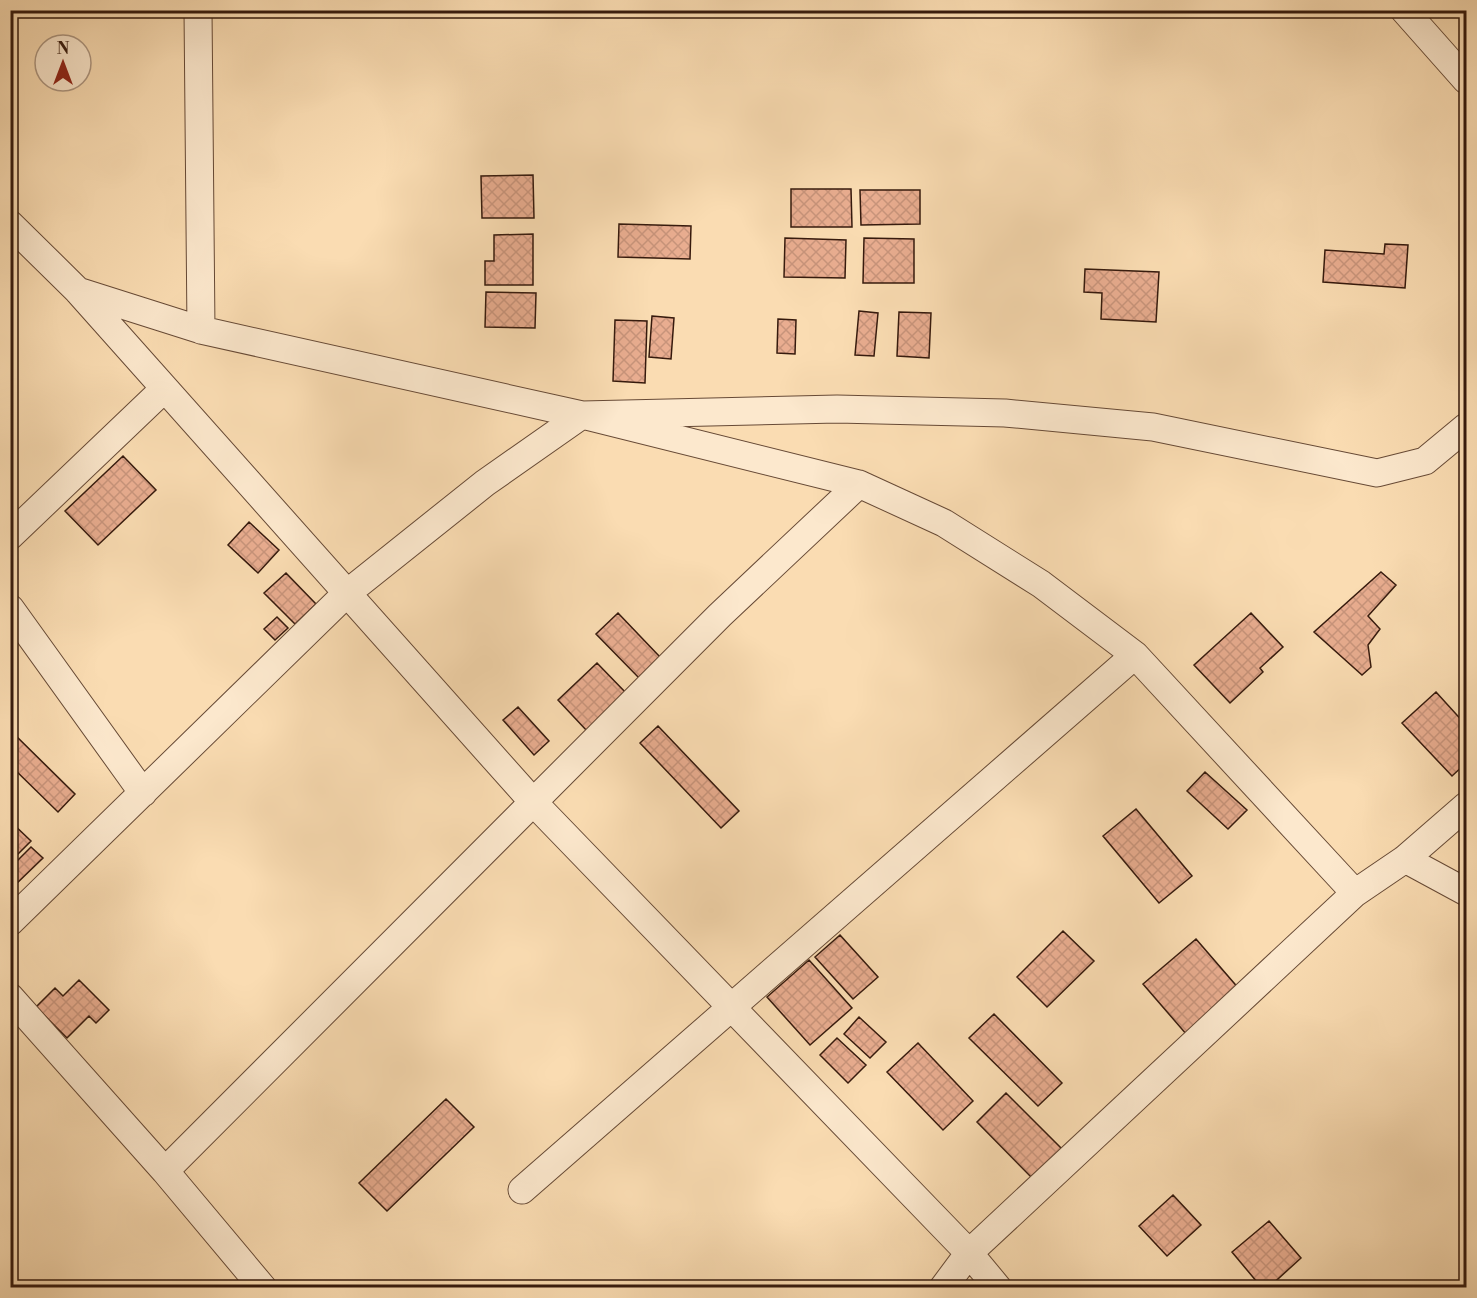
<svg xmlns="http://www.w3.org/2000/svg" width="1477" height="1298" font-family="'Libre Bodoni',serif">
<style>
.building{fill:url(#building-cross-hatch);stroke:#361a0d;stroke-width:1.5}
.lines{fill:none;stroke-linecap:round;stroke-linejoin:round}
.minor-casing{stroke:#674a36;stroke-width:29}
.minor{stroke:#fce8cd;stroke-width:27}
</style>
<defs>
<pattern id="building-cross-hatch" width="8" height="8" patternUnits="userSpaceOnUse" patternTransform="scale(1.5)"><rect width="8" height="8" fill="#e9ad90"/><path d="M0 0l8 8M0 8l8-8" fill="none" stroke="#c8947b"/></pattern>
</defs>
<rect width="100%" height="100%" fill="#fadcb2"/>
<filter id="stains"><feTurbulence type="fractalNoise" baseFrequency=".00333" numOctaves="4"/><feColorMatrix values="0 0 0 0 .2 0 0 0 0 .09 0 0 0 0 .02 0 0 0 .5 -.17"/></filter>
<radialGradient id="worn" r=".72"><stop offset=".6" stop-color="#630" stop-opacity="0"/><stop offset="1" stop-color="#630" stop-opacity=".3"/></radialGradient>
<!-- building -->
<path class="building" d="M533 175 534 218H482L481 176Z
M791 189H851L852 227H791Z
M860 190H920V224L861 225Z
M619 224 691 226 690 259 618 257Z
M533 234V285H485V261H494V235Z
M785 238 846 240 845 278 784 277Z
M864 238 914 239V283H863Z
M1385 244 1408 245 1405 288 1323 282 1325 250 1384 254Z
M1085 269 1159 272 1156 322 1101 319 1102 293 1084 292Z
M486 292 536 293 535 328 485 327Z
M859 311 878 313 874 356 855 355Z
M899 312 931 313 929 358 897 356Z
M652 316 674 318 671 359 649 357Z
M778 319 796 320 795 354 777 353Z
M615 320 647 321 645 383 613 381Z
M123 456 156 490 98 545 65 511Z
M249 522 279 550 258 573 228 545Z
M1381 572 1396 585 1368 616 1380 629 1368 645 1371 667 1362 675 1314 632Z
M286 573 316 604 295 624 264 593Z
M618 613 660 657 639 678 596 634Z
M1251 613 1283 647 1260 668 1263 672 1230 703 1194 665Z
M277 617 288 628 275 640 264 629Z
M597 663 627 694 587 731 558 700Z
M1436 692 1466 725V763L1452 776 1402 723Z
M518 707 549 741 534 755 503 720Z
M658 726 739 811 721 828 640 743Z
M10 730 75 794 58 812 10 765Z
M1205 772 1247 810 1228 829 1187 791Z
M1136 809 1192 876 1159 903 1103 836Z
M10 821 31 841 15 857 10 853Z
M31 847 43 858 13 887 10 884V868Z
M1063 931 1094 961 1047 1007 1017 977Z
M840 935 878 977 853 999 815 957Z
M1196 939 1240 990 1187 1035 1143 984Z
M809 960 852 1008 810 1045 767 997Z
M79 980 109 1010 96 1023 89 1016 67 1038 36 1007 55 988 63 996Z
M994 1014 1062 1083 1038 1106 969 1038Z
M859 1017 886 1042 870 1058 844 1034Z
M837 1038 866 1065 848 1083 820 1055Z
M918 1043 973 1101 943 1130 887 1072Z
M1006 1093 1062 1149 1032 1178 977 1122Z
M446 1099 474 1127 387 1211 359 1183Z
M1173 1195 1201 1225 1167 1256 1139 1226Z
M1269 1221 1301 1258 1268 1288H1262L1232 1252Z"/>
<g class="lines">
<!-- minor casing -->
<g class="minor-casing">
<path id="minor" d="M198 10 201 330
M1404 10 1466 80
M10 224 78 291 534 803 969 1253 998 1288
M78 291 201 330 582 415 859 484 944 523 1041 584 1135 655 1355 893
M10 536 164 389
M10 608 143 793
M1405 859 1466 892
M10 922 346 594 485 483 582 415 837 409 1005 413 1153 427 1377 473 1425 461 1466 427
M10 997 165 1171 263 1288
M165 1171 720 615 859 484
M522 1190 1135 655
M943 1288 969 1253 1355 893 1405 859 1466 806"/>
</g>
<!-- minor -->
<use href="#minor" class="minor"/>
</g>
<!-- margin -->
<rect width="1477" height="1298" fill="none" stroke="#fadcb2" stroke-width="36"/>
<rect x="12" y="12" width="1453" height="1274" fill="none" stroke="#361a0d" stroke-width="3"/>
<rect x="18" y="18" width="1441" height="1262" fill="none" stroke="#361a0d" stroke-width="1.5"/>
<!-- north arrow -->
<g transform="translate(63 63)"><circle r="28" fill="#fce8cd" stroke="#ad9680" stroke-width="1.5"/>
<path d="M0-4.5L10 22L0 15L-10 22Z" fill="#8f2418"/>
<text y="-9" font-size="16" font-weight="bold" text-anchor="middle" fill="#361a0d">N</text>
</g>
<rect width="100%" height="100%" filter="url(#stains)"/>
<rect width="100%" height="100%" fill="url(#worn)"/>
</svg>
